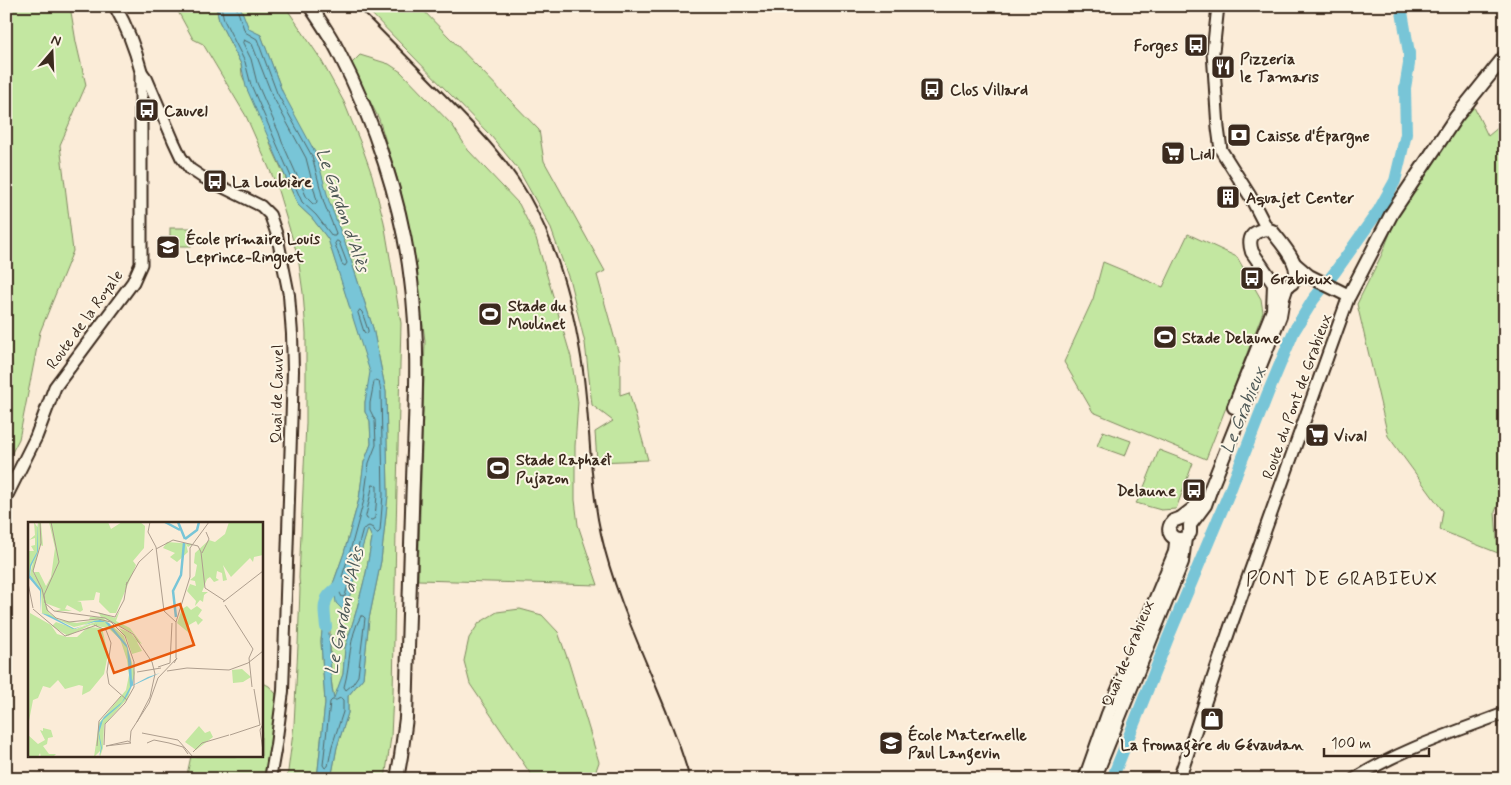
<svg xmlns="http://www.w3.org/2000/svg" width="1511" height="785" viewBox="0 0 1511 785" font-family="Mynerve,sans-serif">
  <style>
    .green { fill: #c3e7a1; stroke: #7f8860 }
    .water { fill: #78c5d7; stroke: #60878d }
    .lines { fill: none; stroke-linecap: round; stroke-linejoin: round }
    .shore { stroke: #536868; stroke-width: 1 }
    .river { stroke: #78c5d7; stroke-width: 12 }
    .tertiary-casing { stroke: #3b2a1e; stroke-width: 14 }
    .secondary-casing { stroke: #3b2a1e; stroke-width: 15 }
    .primary-casing { stroke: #3b2a1e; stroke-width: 16 }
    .tertiary { stroke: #fcf5e5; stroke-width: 10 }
    .secondary { stroke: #fcf5e5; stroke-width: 11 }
    .primary { stroke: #fcf5e5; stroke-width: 12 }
    .rail { stroke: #3b2a1e; stroke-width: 2 }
    .labels { text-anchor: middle; stroke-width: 4; stroke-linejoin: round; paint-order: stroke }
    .poi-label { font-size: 16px; font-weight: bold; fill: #3b2a1e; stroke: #fcf5e5; text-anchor: start }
    .street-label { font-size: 16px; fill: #3b2a1e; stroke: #fcf5e5 }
    .water-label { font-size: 18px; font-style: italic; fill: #4d5856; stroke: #fcf5e5 }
    .quarter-label { font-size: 19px; letter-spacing: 1px; fill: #3b2a1e; stroke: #fcf5e5 }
    .inset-river { fill: none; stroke: #78c5d7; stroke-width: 2.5 }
    .inset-road { fill: none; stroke: #ae9e8e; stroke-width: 1 }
    .view { fill: #e8590c; fill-opacity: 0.15; stroke: #e8590c; stroke-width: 2.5 }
    .inset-edge { fill: none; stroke: #3b2a1e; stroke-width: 2.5 }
  </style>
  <rect width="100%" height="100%" fill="#fbecd8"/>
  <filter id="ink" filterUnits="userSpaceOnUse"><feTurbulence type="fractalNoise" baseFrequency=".02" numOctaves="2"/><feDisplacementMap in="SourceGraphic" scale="10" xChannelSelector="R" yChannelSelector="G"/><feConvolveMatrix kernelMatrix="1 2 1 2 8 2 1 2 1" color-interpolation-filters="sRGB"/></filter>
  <g filter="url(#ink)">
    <g class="green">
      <polygon points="6,6 70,6 76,42 86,85 60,145 73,251 40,332 19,439 6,464"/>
      <polygon points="175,6 216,6 219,21 241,64 242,75 269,137 271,146 298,205 312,218 328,239 371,372 365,402 365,412 370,420 371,444 364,462 359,499 344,553 329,595 360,554 368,528 372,538 366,573 356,612 345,648 343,674 334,700 331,679 330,629 324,613 321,641 325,703 317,779 287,779 294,725 298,645 300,589 299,578 306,423 306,333 303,293 298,257 276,184 246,116 203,44 193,39"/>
      <polygon points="240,6 285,6 320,58 344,102 361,144 372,175 384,222 401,323 396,531 393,693 391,737 385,779 331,779 337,747 348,713 348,696 363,678 369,619 381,561 388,495 386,392 373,328 348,251 282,91 261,35 249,30"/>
      <polygon points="364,6 419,6 539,130 544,161 605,271 597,275 620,358 620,395 629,392 648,460 597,462 595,432 613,421 592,405 585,343 570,282 550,226 518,169 491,136"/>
      <polygon points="360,55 389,64 401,72 453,126 468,150 519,204 536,238 571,357 578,402 575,446 575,500 578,525 598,585 418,580 425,341 418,287 401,191 379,119 351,64"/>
      <polygon points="1473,105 1488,136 1505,122 1505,487 1495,512 1498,553 1440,530 1443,511 1388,436 1357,304 1382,254 1394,223 1419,180"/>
      <rect x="170" y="228" width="21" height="18"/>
      <polygon points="1188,234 1237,257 1261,299 1263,312 1206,459 1093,412 1064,362 1093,299 1103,262 1163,287"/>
      <polygon points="1103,431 1131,441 1125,456 1097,446"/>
      <polygon points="1159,450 1193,463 1176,509 1161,510 1136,503 1140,497"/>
      <polygon points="520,609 542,615 558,632 569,663 599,762 593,779 534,779 470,684 464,661 469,638 479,623 497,612"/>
      <path d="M 261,682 L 269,686 L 276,694 C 274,723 273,751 265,779 L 186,779 L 191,756 L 261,756 Z"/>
    </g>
    <path class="water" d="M 216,6 L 240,6 L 249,29 L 261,35 L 282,91 L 316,154 L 329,201 L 348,251 L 373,328 L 386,392 L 388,495 L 381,561 L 369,619 L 363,678 L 348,696 L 348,713 L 337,747 L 331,779 L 317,779 L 325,703 L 321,641 L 324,611 C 334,640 327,670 334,698 L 343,674 L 345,648 L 356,612 L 366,573 L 372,538 L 368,529 L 360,555 L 347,607 L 343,610 L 336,603 L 335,594 L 329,595 L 344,553 L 359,499 L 364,462 L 371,444 L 370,421 L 365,412 L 365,402 L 370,372 L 328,239 L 312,218 L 298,205 L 246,87 L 241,64 L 219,21 Z"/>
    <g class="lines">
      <g class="shore">
        <polyline points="221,6 224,20 245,62 251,85 302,202 316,215 332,236 335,236 336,233 324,203 312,156 277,93 257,39 245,32 236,6"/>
        <polygon points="244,40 252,44 272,95 306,158 317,201 316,204 313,204 307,198 282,142 279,133 257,83 251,59 243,43"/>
        <polygon points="337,241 339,242 347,263 345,266 342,264 335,244"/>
        <polygon points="360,310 362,312 368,330 368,332 367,334 364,332 358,313"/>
        <polygon points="376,380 379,381 381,392 383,495 380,531 378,533 376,533 373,528 369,526 363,529 345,596 342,597 338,589 349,555 364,500 369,463 376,445 375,420 370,410 370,403 374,382"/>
        <polygon points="373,485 377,486 377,495 375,518 372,520 367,519 366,517"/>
        <path d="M 361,616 L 363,616 L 365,618 L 358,676 L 352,685 L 346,690 L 344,687 C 351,663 348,638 361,616 Z"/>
        <polygon points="341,698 343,700 343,712 332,746 328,766 325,768 323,765 330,702 332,700 336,700"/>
      </g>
      <g class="river">
        <path d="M 326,627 C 325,616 322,604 329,595 C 333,591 338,587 341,583"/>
        <polyline points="1112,779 1168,638 1229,493 1268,393 1294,331 1313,300 1335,272 1379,210 1395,181 1406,134 1405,88 1409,64 1409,53 1401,6"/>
      </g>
      <g class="tertiary-casing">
        <g id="tertiary">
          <polyline points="141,71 147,79 174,142 181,157 190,169 202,177 261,206 270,215 277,235 289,295 292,334 293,371 283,691 276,745 270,779"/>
          <path d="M 1354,779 C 1401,749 1453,733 1505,713"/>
        </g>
      </g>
      <g class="secondary-casing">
        <g id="secondary">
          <polyline points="1218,6 1213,52 1218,128 1221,150 1250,196 1267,229"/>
          <path d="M 6,497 L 36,437 L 55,387 L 133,282 L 141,264 L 141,71 C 135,48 127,27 115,6"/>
          <polyline points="1179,779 1230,628 1349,296"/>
        </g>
      </g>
      <g class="primary-casing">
        <g id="primary">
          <path d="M 310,6 C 320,21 330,35 338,51 C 374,120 402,203 411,280 C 420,346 415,414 413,480 C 410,559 409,638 406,718 L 401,756 L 397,779"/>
          <path d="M 1267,229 L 1272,231 C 1281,243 1306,269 1292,283 C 1286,288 1280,287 1274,284 L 1252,252 C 1247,237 1253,231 1267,229 Z"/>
          <polyline points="1295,264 1309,276 1349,296 1392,213 1456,117 1505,56"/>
          <polyline points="1234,407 1273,310 1274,284"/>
          <path d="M 1185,538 C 1172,542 1164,531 1173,521 L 1181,518 L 1194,508 L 1198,502"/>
          <polyline points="1085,779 1108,714 1175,552 1176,542"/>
          <polyline points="1094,779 1182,562 1185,538 1190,533 1190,525 1205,505 1211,488 1280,316 1283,298 1287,286"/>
        </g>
      </g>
      <use href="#tertiary" class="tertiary"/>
      <use href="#secondary" class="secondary"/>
      <use href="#primary" class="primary"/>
      <path class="rail" d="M 357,6 C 387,36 416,66 446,96 C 476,127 507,158 529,196 C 557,245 572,301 581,357 C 591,415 588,476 601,534 C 620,619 666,695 690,779"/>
    </g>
  </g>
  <defs>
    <g id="bus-square" transform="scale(1.25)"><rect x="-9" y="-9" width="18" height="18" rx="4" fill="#3b2a1e" stroke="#fcf5e5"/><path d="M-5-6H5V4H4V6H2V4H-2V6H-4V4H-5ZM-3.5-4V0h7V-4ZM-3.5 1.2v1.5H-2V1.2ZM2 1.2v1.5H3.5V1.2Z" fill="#fff"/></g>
    <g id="restaurant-square" transform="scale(1.25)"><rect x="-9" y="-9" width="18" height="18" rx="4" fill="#3b2a1e" stroke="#fcf5e5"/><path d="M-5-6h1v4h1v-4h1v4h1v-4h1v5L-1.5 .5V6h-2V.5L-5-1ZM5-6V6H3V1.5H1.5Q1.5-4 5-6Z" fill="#fff"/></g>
    <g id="bank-square" transform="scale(1.25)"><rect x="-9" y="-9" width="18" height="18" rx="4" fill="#3b2a1e" stroke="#fcf5e5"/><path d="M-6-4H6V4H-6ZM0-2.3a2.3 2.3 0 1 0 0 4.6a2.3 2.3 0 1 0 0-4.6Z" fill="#fff"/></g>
    <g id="supermarket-square" transform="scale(1.25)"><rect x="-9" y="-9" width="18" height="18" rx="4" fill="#3b2a1e" stroke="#fcf5e5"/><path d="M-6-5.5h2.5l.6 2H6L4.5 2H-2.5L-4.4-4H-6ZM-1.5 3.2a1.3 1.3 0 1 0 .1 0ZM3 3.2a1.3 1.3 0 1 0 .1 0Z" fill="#fff"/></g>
    <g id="building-square" transform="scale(1.25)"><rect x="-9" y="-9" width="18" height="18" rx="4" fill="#3b2a1e" stroke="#fcf5e5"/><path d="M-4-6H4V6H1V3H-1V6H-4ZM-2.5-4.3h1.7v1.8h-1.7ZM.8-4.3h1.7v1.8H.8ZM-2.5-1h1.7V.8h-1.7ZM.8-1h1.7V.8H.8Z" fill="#fff"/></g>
    <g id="school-square" transform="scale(1.25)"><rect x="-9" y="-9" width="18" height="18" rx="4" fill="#3b2a1e" stroke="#fcf5e5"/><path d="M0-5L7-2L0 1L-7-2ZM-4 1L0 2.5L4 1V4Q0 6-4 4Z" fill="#fff"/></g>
    <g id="stadium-square" transform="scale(1.25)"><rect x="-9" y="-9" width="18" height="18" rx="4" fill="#3b2a1e" stroke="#fcf5e5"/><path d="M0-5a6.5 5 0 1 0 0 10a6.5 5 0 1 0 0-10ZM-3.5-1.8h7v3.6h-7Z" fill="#fff"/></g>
    <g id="shop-square" transform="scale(1.25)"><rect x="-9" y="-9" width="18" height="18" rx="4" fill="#3b2a1e" stroke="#fcf5e5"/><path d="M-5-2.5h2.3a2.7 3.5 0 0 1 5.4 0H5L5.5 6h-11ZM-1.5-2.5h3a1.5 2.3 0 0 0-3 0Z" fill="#fff"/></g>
  </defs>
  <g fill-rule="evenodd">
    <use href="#bus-square" x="1196" y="45"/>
    <use href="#restaurant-square" x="1223" y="67"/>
    <use href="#bus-square" x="932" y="89"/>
    <use href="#bus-square" x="147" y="110"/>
    <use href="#bank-square" x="1239" y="135"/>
    <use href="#supermarket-square" x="1173" y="153"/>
    <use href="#bus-square" x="215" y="181"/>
    <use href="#building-square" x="1228" y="197"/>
    <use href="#school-square" x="168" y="247"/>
    <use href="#bus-square" x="1252" y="278"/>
    <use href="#stadium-square" x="490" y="314"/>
    <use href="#stadium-square" x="1165" y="337"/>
    <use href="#supermarket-square" x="1317" y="435"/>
    <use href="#stadium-square" x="498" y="468"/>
    <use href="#bus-square" x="1194" y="490"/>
    <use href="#shop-square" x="1212" y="719"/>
    <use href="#school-square" x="891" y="743"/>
  </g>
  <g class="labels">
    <g class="poi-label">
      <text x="1178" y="51" text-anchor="end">Forges</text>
      <text x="1240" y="64">Pizzeria<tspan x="1240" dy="18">le Tamaris</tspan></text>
      <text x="950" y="95">Clos Villard</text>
      <text x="164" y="116">Cauvel</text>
      <text x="1256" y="141">Caisse d'Épargne</text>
      <text x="1190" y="159">Lidl</text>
      <text x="232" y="187">La Loubière</text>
      <text x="1246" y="203">Aquajet Center</text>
      <text x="186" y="244">École primaire Louis<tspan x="186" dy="18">Leprince-Ringuet</tspan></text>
      <text x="1270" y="284">Grabieux</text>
      <text x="508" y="311">Stade du<tspan x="508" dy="18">Moulinet</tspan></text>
      <text x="1182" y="343">Stade Delaune</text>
      <text x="1334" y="441">Vival</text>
      <text x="516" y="465">Stade Raphaël<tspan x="516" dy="18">Pujazon</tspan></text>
      <text x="1176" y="496" text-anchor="end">Delaune</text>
      <text x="908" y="740">École Maternelle<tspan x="908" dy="18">Paul Langevin</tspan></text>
      <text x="1212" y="750" text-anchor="middle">La fromagère du Gévaudan</text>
    </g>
    <g class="street-label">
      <text transform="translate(84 319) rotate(-54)" y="6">Route de la Royale</text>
      <text transform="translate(276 394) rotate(-89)" y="6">Quai de Cauvel</text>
      <text transform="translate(1296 396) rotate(-70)" y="6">Route du Pont de Grabieux</text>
      <text transform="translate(1127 653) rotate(-68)" y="6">Quai de Grabieux</text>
    </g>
    <g class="water-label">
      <text transform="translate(343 210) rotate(71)" y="6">Le Gardon d'Alès</text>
      <text transform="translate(1243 410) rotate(-68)" y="6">Le Grabieux</text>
      <text transform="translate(344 611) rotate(-78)" y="6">Le Gardon d'Alès</text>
    </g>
    <g class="quarter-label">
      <text x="1342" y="585">PONT DE GRABIEUX</text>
    </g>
  </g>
  <g transform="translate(28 522)">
    <rect width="235" height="235" fill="#fbecd8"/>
    <path d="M 6,0 L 10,6 L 7,35 L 10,0 L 13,0 L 15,24 L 12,23 L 5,50 L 13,66 L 21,91 L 31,98 L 49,101 L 73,97 L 61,98 L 62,95 L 57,95 L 73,95 L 70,90 L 87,96 L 92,88 L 88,99 L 102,106 L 114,122 L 109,120 L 114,129 L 104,132 L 99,117 L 91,106 L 103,111 L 110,120 L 105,111 L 75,96 L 96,114 L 107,151 L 100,176 L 76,203 L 75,226 L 72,235 L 72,229 L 66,235 L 71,201 L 98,168 L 101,153 L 99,138 L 92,117 L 80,106 L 63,103 L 40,114 L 24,104 L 28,100 L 48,107 L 70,99 L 46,105 L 14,91 L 13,67 L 2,53 L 6,36 L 0,56 L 0,29 L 6,29 L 3,24 L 7,23 L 7,16 L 1,18 L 1,24 L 0,19 L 7,13 ZM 21,0 L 80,0 L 83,7 L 94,0 L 112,0 L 117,4 L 116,26 L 105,39 L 108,43 L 88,91 L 82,91 L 71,80 L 72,71 L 68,70 L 66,78 L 49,79 L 53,80 L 55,88 L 52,90 L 39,83 L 37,87 L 44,89 L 27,89 L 33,87 L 17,81 L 6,50 L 11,50 L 18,64 L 23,55 L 27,26 ZM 201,0 L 235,0 L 235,33 L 226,35 L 225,40 L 222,36 L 203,55 L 195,43 L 199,58 L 195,59 L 194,51 L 189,49 L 188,56 L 191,58 L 186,60 L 182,55 L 179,57 L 174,70 L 180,70 L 176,73 L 175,80 L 172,78 L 167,84 L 168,79 L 159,69 L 162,62 L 168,64 L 167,59 L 162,58 L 167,54 L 169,43 L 166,41 L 167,31 L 181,18 L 187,20 L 197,12 ZM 139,20 L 165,22 L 160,25 L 158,22 L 160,30 L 149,40 L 142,35 L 147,31 L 135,26 ZM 159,84 L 163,88 L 169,84 L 174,88 L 170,94 L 175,98 L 170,103 L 168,99 L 161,103 L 161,111 L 149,101 L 154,87 ZM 2,91 L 23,103 L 29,112 L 39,115 L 49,115 L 60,105 L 74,106 L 80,132 L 76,152 L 62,169 L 54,173 L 55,164 L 51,163 L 37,167 L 30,158 L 22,166 L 15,164 L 10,176 L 5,178 L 1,199 ZM 214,147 L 223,155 L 215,160 L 205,161 L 204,148 ZM 171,204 L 177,211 L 182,209 L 185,215 L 168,228 L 157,220 ZM 15,206 L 23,208 L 25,215 L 20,216 L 19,222 L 15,224 L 21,232 L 28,232 L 25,235 L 13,235 L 12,231 L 10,235 L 0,235 L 0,213 L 10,222 L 17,218 L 12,208 L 15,209 Z" fill="#c3e7a1"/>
    <path d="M 10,0 L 10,29 L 9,32 L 3,44 L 2,53 L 13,67 L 13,91 L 21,93 L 47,107 L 66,99 L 72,98 L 81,101 L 99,123 L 103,139 L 104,160 L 106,153 L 105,163 L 120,155 L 132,151 L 104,164 L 99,174 L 92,183 L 75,198 L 71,211 L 74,226 L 71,235 L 73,226 L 70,209 L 72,201 L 76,195 L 94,180 L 102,165 L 99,126 L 77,100 L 66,100 L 45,107 L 13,91 L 12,69 L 1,56 L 2,43 L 9,30 Z" fill="#78c5d7"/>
    <path class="inset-river" d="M 137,0 L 152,8M 150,0 L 157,17M 157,17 L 169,8 L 171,0M 148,95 L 145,69 L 153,53 L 156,21"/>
    <path class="inset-road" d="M 12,0 L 13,21 L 5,49 L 14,67 L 19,88 L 28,96 L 41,100 L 70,97 L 83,100 L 97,114 L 106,140 L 106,165 L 97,181 L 77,202 L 76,223M 23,0 L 31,40 L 16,73 L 17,81 L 26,89 L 77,96 L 105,112 L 124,140 L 127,152 L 122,175 L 109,200M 122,0 L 120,10 L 128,25 L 136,89 L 148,100M 128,27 L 145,18 L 170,24 L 173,30 L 177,66 L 197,79M 174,31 L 181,17 L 178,10M 0,61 L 5,86M 98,63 L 111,40 L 125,27M 195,80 L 235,49M 197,83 L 225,127 L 221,136 L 224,165M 5,87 L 37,114 L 69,103M 62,89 L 87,95 L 96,78 L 99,60M 66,103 L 78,108 L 83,121 L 79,150 L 81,162 L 99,178M 148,136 L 148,100 L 162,55 L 162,26 L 181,0M 130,145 L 142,141 L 144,101M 139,149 L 159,146 L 201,148 L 220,141 L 235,129M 109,150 L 133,146M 226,167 L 232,203M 235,202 L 232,208 L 235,229M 114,211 L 150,218 L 165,235M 202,213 L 232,203M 102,220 L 103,209 L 121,181 L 130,156 L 149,136 L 146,141M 119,221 L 126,218 L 141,221 L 155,225 L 160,232M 69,224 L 71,199 L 93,174M 78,224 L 100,219 L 103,221 L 78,224M 165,230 L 174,221 L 201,213"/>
    <path class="view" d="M 152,82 L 166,123 L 86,151 L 71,109 Z"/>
    <rect width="235" height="235" class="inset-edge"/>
  </g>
  <rect width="1511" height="785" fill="none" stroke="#fcf5e5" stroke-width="25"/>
  <rect x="12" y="12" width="1486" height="760" fill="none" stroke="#3b2a1e" stroke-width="2" filter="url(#ink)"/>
  <g transform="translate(52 52) rotate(19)" stroke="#fcf5e5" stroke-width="4" paint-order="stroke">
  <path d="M0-4L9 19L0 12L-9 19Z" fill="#3b2a1e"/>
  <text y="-8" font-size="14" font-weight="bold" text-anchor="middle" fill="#3b2a1e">N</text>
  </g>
  <path d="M1324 748v8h105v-8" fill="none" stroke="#3b2a1e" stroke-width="2.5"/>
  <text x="1331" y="748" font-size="15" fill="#3b2a1e" stroke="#fcf5e5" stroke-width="4" paint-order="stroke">100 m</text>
</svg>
